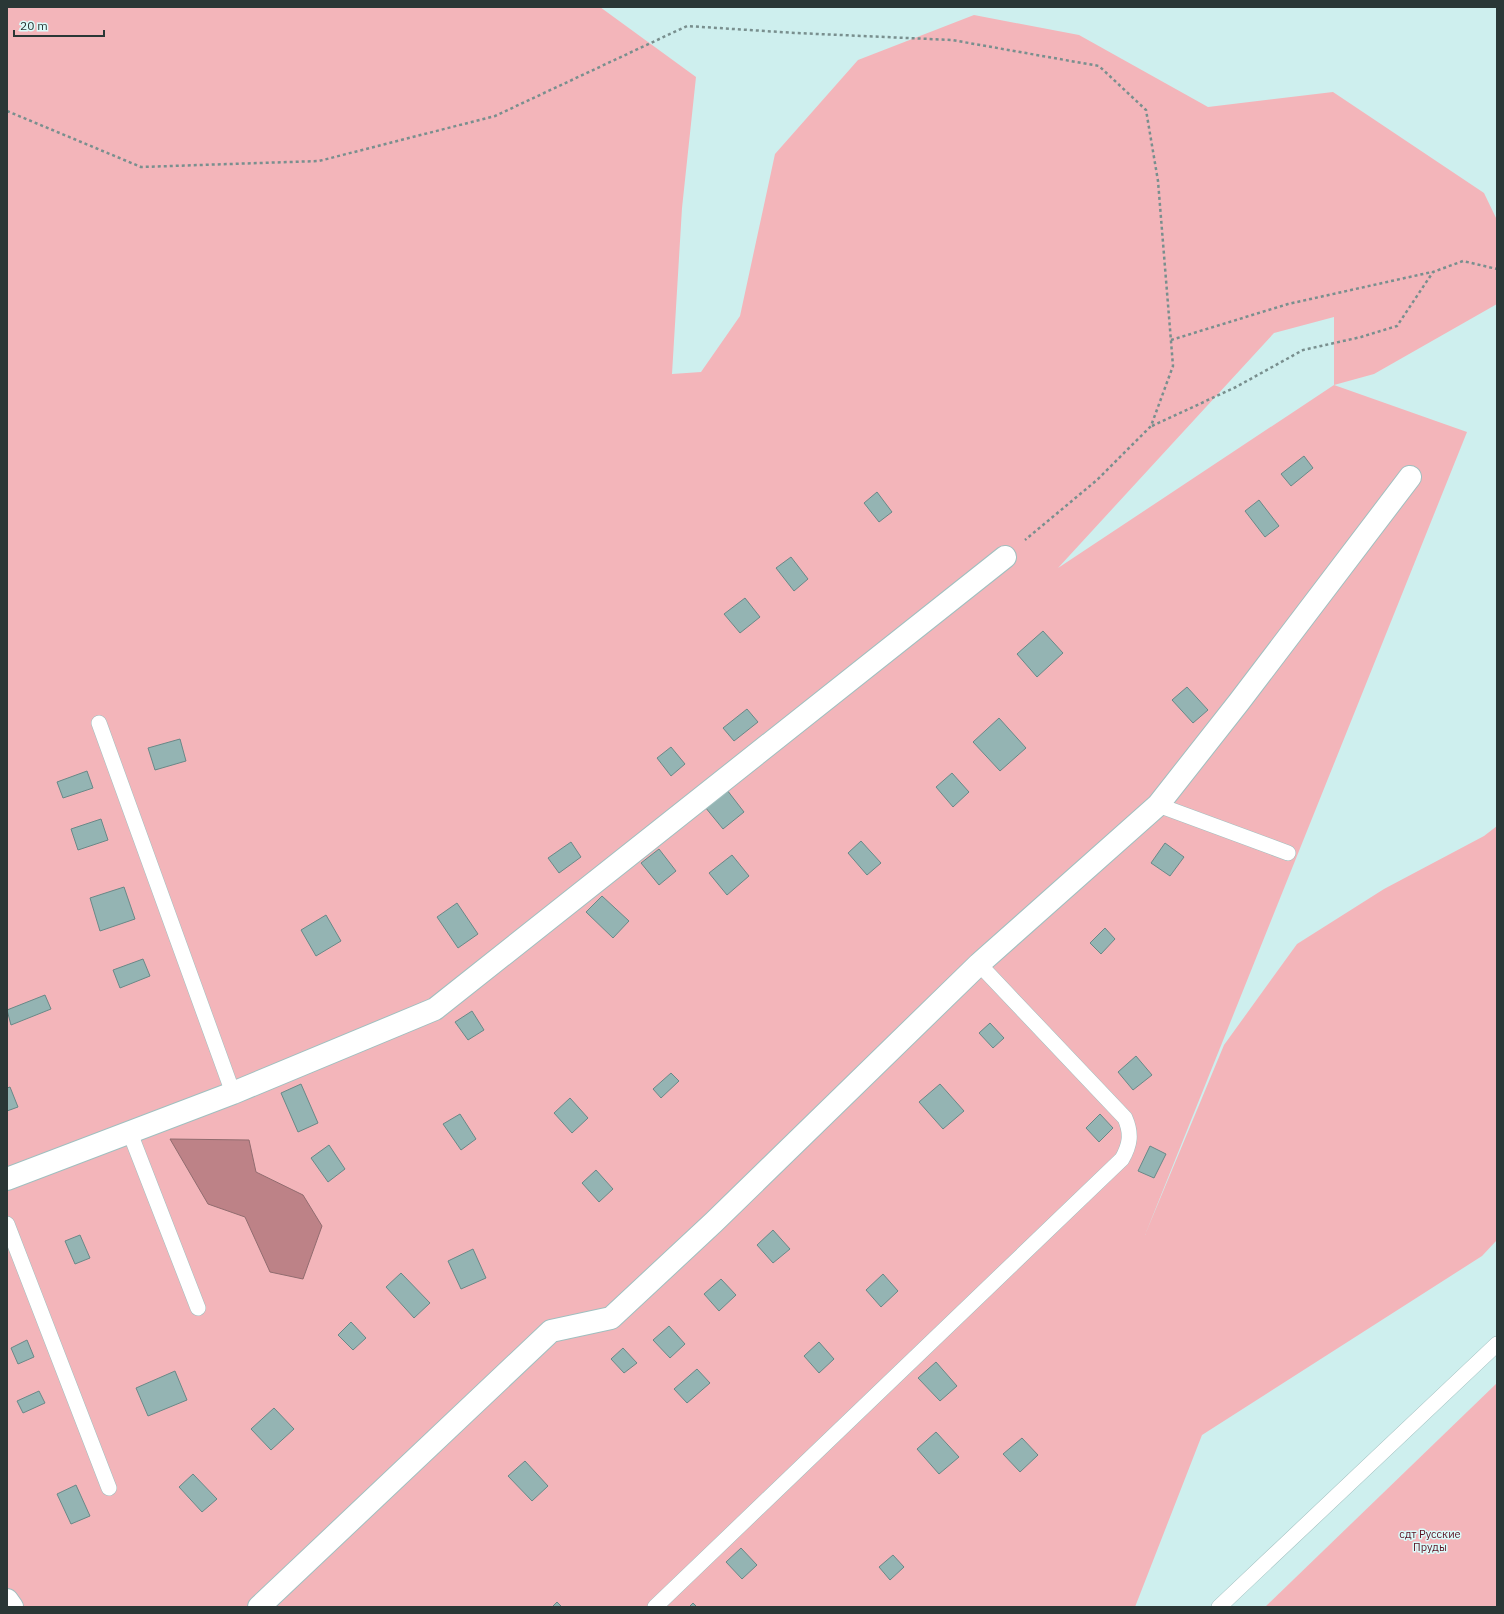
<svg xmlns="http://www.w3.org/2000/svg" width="1504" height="1614" viewBox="0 0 1504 1614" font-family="'IBM Plex Sans',sans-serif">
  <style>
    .green { fill: #f3b5ba; fill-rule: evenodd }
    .water { fill: #bd8287; stroke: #916c6f }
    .building { fill: #94b4b3; stroke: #698887 }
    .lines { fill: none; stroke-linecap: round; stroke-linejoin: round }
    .lane-casing { stroke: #a0bfbf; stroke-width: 16 }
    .street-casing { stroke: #a0bfbf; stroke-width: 24 }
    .path { stroke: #798f8e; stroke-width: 2.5; stroke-dasharray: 3 3; stroke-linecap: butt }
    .lane { stroke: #fff; stroke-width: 15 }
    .street { stroke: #fff; stroke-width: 22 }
    .labels { text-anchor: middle; stroke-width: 3; stroke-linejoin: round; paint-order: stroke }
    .park-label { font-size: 11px; fill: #591020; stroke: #dbfcfb }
  </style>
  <rect width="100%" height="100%" fill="#ceefee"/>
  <g class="green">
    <path d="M 7,7 L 600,7 L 696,77 L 682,208 L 672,374 L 701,372 L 740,316 L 775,154 L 858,60 L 974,15 L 1079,35 L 1208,107 L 1333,92 L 1484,193 L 1497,220 L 1497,304 L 1374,374 L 1334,385 L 1467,432 L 1145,1235 L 1224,1045 L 1297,944 L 1384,889 L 1484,836 L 1497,826 L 1497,1240 L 1482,1256 L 1202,1435 L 1135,1607 L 7,1607 ZM 1334,317 L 1334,385 L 1058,568 L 1274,333 Z"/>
    <polygon points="1497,1383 1497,1607 1265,1607"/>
  </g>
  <polygon class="water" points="170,1139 249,1140 256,1172 303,1195 322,1226 303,1279 270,1272 245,1217 208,1204"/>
  <g class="building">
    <polygon points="1304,456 1313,468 1291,486 1281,474"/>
    <polygon points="877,492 892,512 879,522 864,503"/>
    <polygon points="1259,500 1279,526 1265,537 1245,511"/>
    <polygon points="791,557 808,579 794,591 776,568"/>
    <polygon points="745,598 760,617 740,633 724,614"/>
    <polygon points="1043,631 1063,653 1037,677 1017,654"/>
    <polygon points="1187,687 1208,710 1193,723 1172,700"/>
    <polygon points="747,709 758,722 734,741 723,728"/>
    <polygon points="999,718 1026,748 1000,771 973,742"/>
    <polygon points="180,739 186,761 155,770 148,748"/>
    <polygon points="671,747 685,764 671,776 657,758"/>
    <polygon points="87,771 93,788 63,798 57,782"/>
    <polygon points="952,773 969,792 953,807 936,787"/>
    <polygon points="727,790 744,812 723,829 705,807"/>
    <polygon points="101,819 108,840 78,850 71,829"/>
    <polygon points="861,841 881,863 867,875 848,853"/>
    <polygon points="571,842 581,857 559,873 548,858"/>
    <polygon points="1165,843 1184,857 1170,876 1151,863"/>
    <polygon points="659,849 676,871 659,885 641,863"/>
    <polygon points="732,855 749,876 727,895 709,873"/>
    <polygon points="124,887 135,919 100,931 90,898"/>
    <polygon points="602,896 629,921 613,938 586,912"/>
    <polygon points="457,903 478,934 458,948 437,917"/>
    <polygon points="326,915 341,941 316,956 301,930"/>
    <polygon points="1105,928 1115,939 1101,954 1090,943"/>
    <polygon points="143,959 150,976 120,988 113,970"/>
    <polygon points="45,995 51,1009 11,1025 7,1010"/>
    <polygon points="472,1011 484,1030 468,1040 455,1022"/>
    <polygon points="990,1023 1004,1038 993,1048 979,1033"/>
    <polygon points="1136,1056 1152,1075 1133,1090 1118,1072"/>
    <polygon points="671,1073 679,1081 661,1098 653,1089"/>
    <polygon points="301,1084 318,1123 298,1132 281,1093"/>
    <polygon points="940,1084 964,1111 943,1129 919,1102"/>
    <polygon points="10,1087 18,1107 7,1111 7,1088"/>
    <polygon points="570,1098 588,1118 572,1133 554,1113"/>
    <polygon points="460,1114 476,1139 461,1150 443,1124"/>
    <polygon points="1100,1114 1113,1128 1099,1142 1086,1128"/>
    <polygon points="329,1145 345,1169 328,1182 311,1158"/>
    <polygon points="1150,1146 1166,1154 1154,1178 1138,1171"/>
    <polygon points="596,1170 613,1189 599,1202 582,1183"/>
    <polygon points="773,1230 790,1249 773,1263 757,1245"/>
    <polygon points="80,1235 90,1258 75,1264 65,1241"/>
    <polygon points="473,1249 486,1278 461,1289 448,1261"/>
    <polygon points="401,1273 430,1303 414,1318 386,1287"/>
    <polygon points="883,1274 898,1291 881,1307 866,1290"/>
    <polygon points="721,1279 736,1295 719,1311 704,1294"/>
    <polygon points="351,1322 366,1338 353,1350 338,1335"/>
    <polygon points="669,1326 685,1344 670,1358 653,1340"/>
    <polygon points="27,1340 34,1357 18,1364 11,1348"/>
    <polygon points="819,1342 834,1359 819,1373 804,1356"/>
    <polygon points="623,1348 637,1363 624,1373 611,1359"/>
    <polygon points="936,1362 957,1386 940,1401 918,1378"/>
    <polygon points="697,1369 710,1383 687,1403 674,1389"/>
    <polygon points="175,1371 187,1400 148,1416 136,1388"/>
    <polygon points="39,1391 45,1403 23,1413 17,1401"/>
    <polygon points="274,1408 294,1429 271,1450 251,1429"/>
    <polygon points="936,1432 959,1457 939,1474 917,1449"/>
    <polygon points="1022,1438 1038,1455 1020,1472 1003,1454"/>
    <polygon points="525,1461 548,1486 532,1501 508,1476"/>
    <polygon points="193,1474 217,1499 202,1512 179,1487"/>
    <polygon points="76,1485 90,1516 71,1524 57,1494"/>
    <polygon points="741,1548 757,1565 742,1579 726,1562"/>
    <polygon points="893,1555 904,1567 890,1580 879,1567"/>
    <polygon points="557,1602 562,1607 552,1607"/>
    <polygon points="693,1603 697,1607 689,1607"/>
  </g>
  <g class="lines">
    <g class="lane-casing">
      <g id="lane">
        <polyline points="99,723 233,1093"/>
        <polyline points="1158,805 1288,853"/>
        <polyline points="130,1133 198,1308"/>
        <polyline points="7,1224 109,1488"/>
        <path d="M 655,1607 L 1122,1159 C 1130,1145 1132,1134 1125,1118 L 979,964"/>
        <polyline points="1219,1607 1497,1344"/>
      </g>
    </g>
    <g class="street-casing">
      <g id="street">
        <polyline points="7,1179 233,1093 435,1009 1005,557"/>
        <polyline points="7,1600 12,1607"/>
        <polyline points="259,1607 551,1331 611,1318 714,1222 979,964 1158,805 1239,702 1410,477"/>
      </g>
    </g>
    <g class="path">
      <polyline points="7,111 141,167 319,161 495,116 687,26 796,33 952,40 1099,66 1146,110 1158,181 1173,366 1151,426 1097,480 1025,540"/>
      <polyline points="1171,340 1288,304 1432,272"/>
      <polyline points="1152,426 1236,387 1303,350 1361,337 1397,326 1433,272 1463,261 1497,269"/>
    </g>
    <use href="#lane" class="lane"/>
    <use href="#street" class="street"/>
  </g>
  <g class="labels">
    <g class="park-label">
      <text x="1430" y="1538">сдт Русские<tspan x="1430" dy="13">Пруды</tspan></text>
    </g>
  </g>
  <rect width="1504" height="1614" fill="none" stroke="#2a3736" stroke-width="16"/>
  <path d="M14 30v6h90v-6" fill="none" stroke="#2a3736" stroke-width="2"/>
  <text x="20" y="30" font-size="12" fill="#2a3736" stroke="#dbfcfb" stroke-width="3" paint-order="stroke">20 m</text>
</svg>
